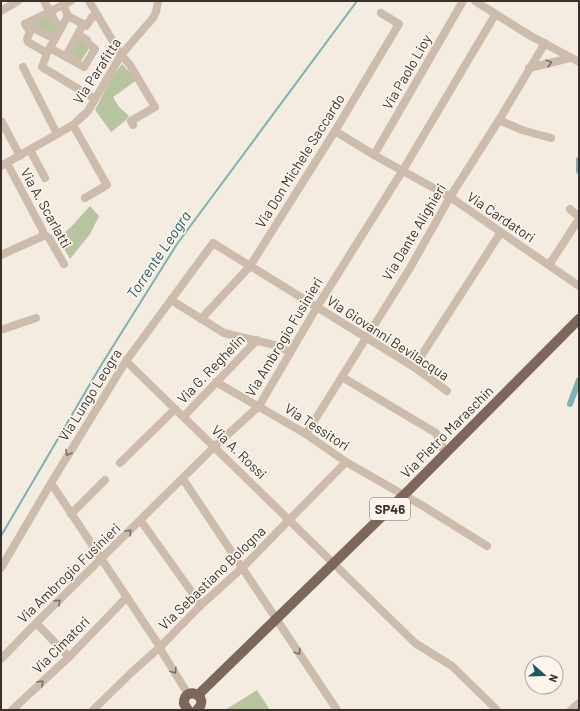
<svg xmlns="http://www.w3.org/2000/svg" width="580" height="711" viewBox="0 0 580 711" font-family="Barlow,sans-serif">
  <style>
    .green { fill: #b8c4a0 }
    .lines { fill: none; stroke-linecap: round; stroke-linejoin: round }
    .stream { stroke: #7fb0b2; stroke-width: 2 }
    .canal { stroke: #7fb0b2; stroke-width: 6 }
    .minor { stroke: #cdbbac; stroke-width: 8 }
    .major { stroke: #7d675c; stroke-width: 10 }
    .oneway { stroke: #7d6f65 }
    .labels { text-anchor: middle; stroke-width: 3.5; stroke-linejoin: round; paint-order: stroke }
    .shield { fill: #fbf5ee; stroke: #756b66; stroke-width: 1 }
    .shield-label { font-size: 13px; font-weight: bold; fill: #3b302b }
    .street-label { font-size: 14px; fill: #3b302b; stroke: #fbf5ee }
    .water-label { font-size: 15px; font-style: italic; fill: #1f5a5e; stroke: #fbf5ee }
  </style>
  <rect width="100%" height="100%" fill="#f4ebe1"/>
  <g class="green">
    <polygon points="48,14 57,29 53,36 30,24"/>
    <polygon points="79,39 90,47 81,61 71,55"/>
    <polygon points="122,64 137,80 113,97 119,107 129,116 126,120 111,132 95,110 112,77"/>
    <polygon points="90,206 99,216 90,234 70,259 58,238 71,227"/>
    <polygon points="257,690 270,710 225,710"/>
  </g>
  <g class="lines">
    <polyline class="stream" points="1,536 100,367 177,244 357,1"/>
    <g class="canal">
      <polyline points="579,160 579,171"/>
      <polyline points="570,404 579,380"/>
    </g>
    <g class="minor">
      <polyline points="44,1 55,21 61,28 47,53 42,67 95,99"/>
      <polyline points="89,1 121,55 130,65 155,107 131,121 133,125"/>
      <polyline points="475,1 529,35 579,62"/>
      <polyline points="1,11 18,1"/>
      <polyline points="68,16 83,24"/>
      <polyline points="25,24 55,39"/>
      <polyline points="61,28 68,16 63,4"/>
      <polyline points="50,48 84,67 95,49 87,42 87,40 78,34 83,24 86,26 92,17 98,16"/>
      <polyline points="47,53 28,42 27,39 30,32 25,24 71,1"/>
      <polyline points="66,56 78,34"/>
      <polyline points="23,67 57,134"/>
      <polyline points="529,68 570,58"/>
      <polyline points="499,120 522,130 551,138"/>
      <polyline points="2,122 20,156"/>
      <polyline points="73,125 107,185 85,198"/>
      <polyline points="335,131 374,155 450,197 579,286"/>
      <polyline points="30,150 45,178"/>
      <polyline points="374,155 463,1"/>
      <polyline points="7,163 43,231 43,234 49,238 64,264"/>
      <polyline points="1,166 73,125 88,111 121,55 153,18 156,12 158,1"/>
      <polyline points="570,209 579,217"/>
      <polyline points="1,255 41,237 43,234"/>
      <polyline points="549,265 579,219"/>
      <polyline points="171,300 224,333 279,346 290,353"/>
      <polyline points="201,319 250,266 335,131 399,24 381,13"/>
      <polyline points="1,330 36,318"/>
      <polyline points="126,361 415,643 452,666 497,710"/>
      <polyline points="414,367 501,232"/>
      <polyline points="342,377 436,433 445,453"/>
      <polyline points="216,382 306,434 346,462 423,506 487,546"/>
      <polyline points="184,416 257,340"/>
      <polyline points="306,434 410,268 450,197 499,120 545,43"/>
      <polyline points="120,463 175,409"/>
      <polyline points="183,479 337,710"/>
      <polyline points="51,483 160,647 162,652 188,694"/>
      <polyline points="71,514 105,480"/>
      <polyline points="141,521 201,605"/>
      <polyline points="1,568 51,483 126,361 213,243 414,367 447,391"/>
      <polyline points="36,623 69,657"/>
      <polyline points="1,659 36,623 214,447 259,406 317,307 403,170 495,15"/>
      <polyline points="12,710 69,657 127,597"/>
      <polyline points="93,710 132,672 160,647 201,605 242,568 346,462"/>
      <polyline points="571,710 579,703"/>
    </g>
    <g class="major">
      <polyline points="198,695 409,490 579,319"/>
      <path d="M 188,710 L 184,704 C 183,684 212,696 197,710"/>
    </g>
  </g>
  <defs><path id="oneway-chevron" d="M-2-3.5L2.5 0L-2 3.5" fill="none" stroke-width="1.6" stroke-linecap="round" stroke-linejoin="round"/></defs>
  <g class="oneway">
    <use href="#oneway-chevron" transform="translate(549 63) rotate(-15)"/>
    <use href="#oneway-chevron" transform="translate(68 453) rotate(121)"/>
    <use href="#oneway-chevron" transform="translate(129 532) rotate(-45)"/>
    <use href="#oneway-chevron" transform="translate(58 602) rotate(-44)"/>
    <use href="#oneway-chevron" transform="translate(298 652) rotate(56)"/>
    <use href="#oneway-chevron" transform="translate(174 671) rotate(57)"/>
    <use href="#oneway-chevron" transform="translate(41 683) rotate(-43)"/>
  </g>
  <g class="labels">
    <rect class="shield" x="370" y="498" width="40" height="22" rx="3"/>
    <g class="shield-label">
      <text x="390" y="514">SP46</text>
    </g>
    <g class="street-label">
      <text transform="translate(97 71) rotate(-57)" y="5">Via Parafitta</text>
      <text transform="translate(407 72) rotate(-60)" y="5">Via Paolo Lioy</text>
      <text transform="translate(300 161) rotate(-58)" y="5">Via Don Michele Saccardo</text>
      <text transform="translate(46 208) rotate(61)" y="5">Via A. Scarlatti</text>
      <text transform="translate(501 217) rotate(34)" y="5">Via Cardatori</text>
      <text transform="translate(414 232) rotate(-59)" y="5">Via Dante Alighieri</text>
      <text transform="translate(284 337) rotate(-59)" y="5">Via Ambrogio Fusinieri</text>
      <text transform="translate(388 338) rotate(33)" y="5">Via Giovanni Bevilacqua</text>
      <text transform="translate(211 369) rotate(-46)" y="5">Via G. Reghelin</text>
      <text transform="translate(90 395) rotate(-58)" y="5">Via Lungo Leogra</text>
      <text transform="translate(317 427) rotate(33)" y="5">Via Tessitori</text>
      <text transform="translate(447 432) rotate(-45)" y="5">Via Pietro Maraschin</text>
      <text transform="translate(239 452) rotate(44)" y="5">Via A. Rossi</text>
      <text transform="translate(69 573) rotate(-44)" y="5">Via Ambrogio Fusinieri</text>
      <text transform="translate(212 578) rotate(-44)" y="5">Via Sebastiano Bologna</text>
      <text transform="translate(61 645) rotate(-45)" y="5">Via Cimatori</text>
    </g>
    <g class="water-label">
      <text transform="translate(159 255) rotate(-56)" y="5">Torrente Leogra</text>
    </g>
  </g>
  <rect width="580" height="711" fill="none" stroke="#3b302b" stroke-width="4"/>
  <g transform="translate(544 675) rotate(110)"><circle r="19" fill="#fbf5ee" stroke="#aea6a0"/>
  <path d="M0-3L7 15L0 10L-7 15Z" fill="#1f5a5e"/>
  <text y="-6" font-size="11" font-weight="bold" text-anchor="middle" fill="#3b302b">N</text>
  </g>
</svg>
